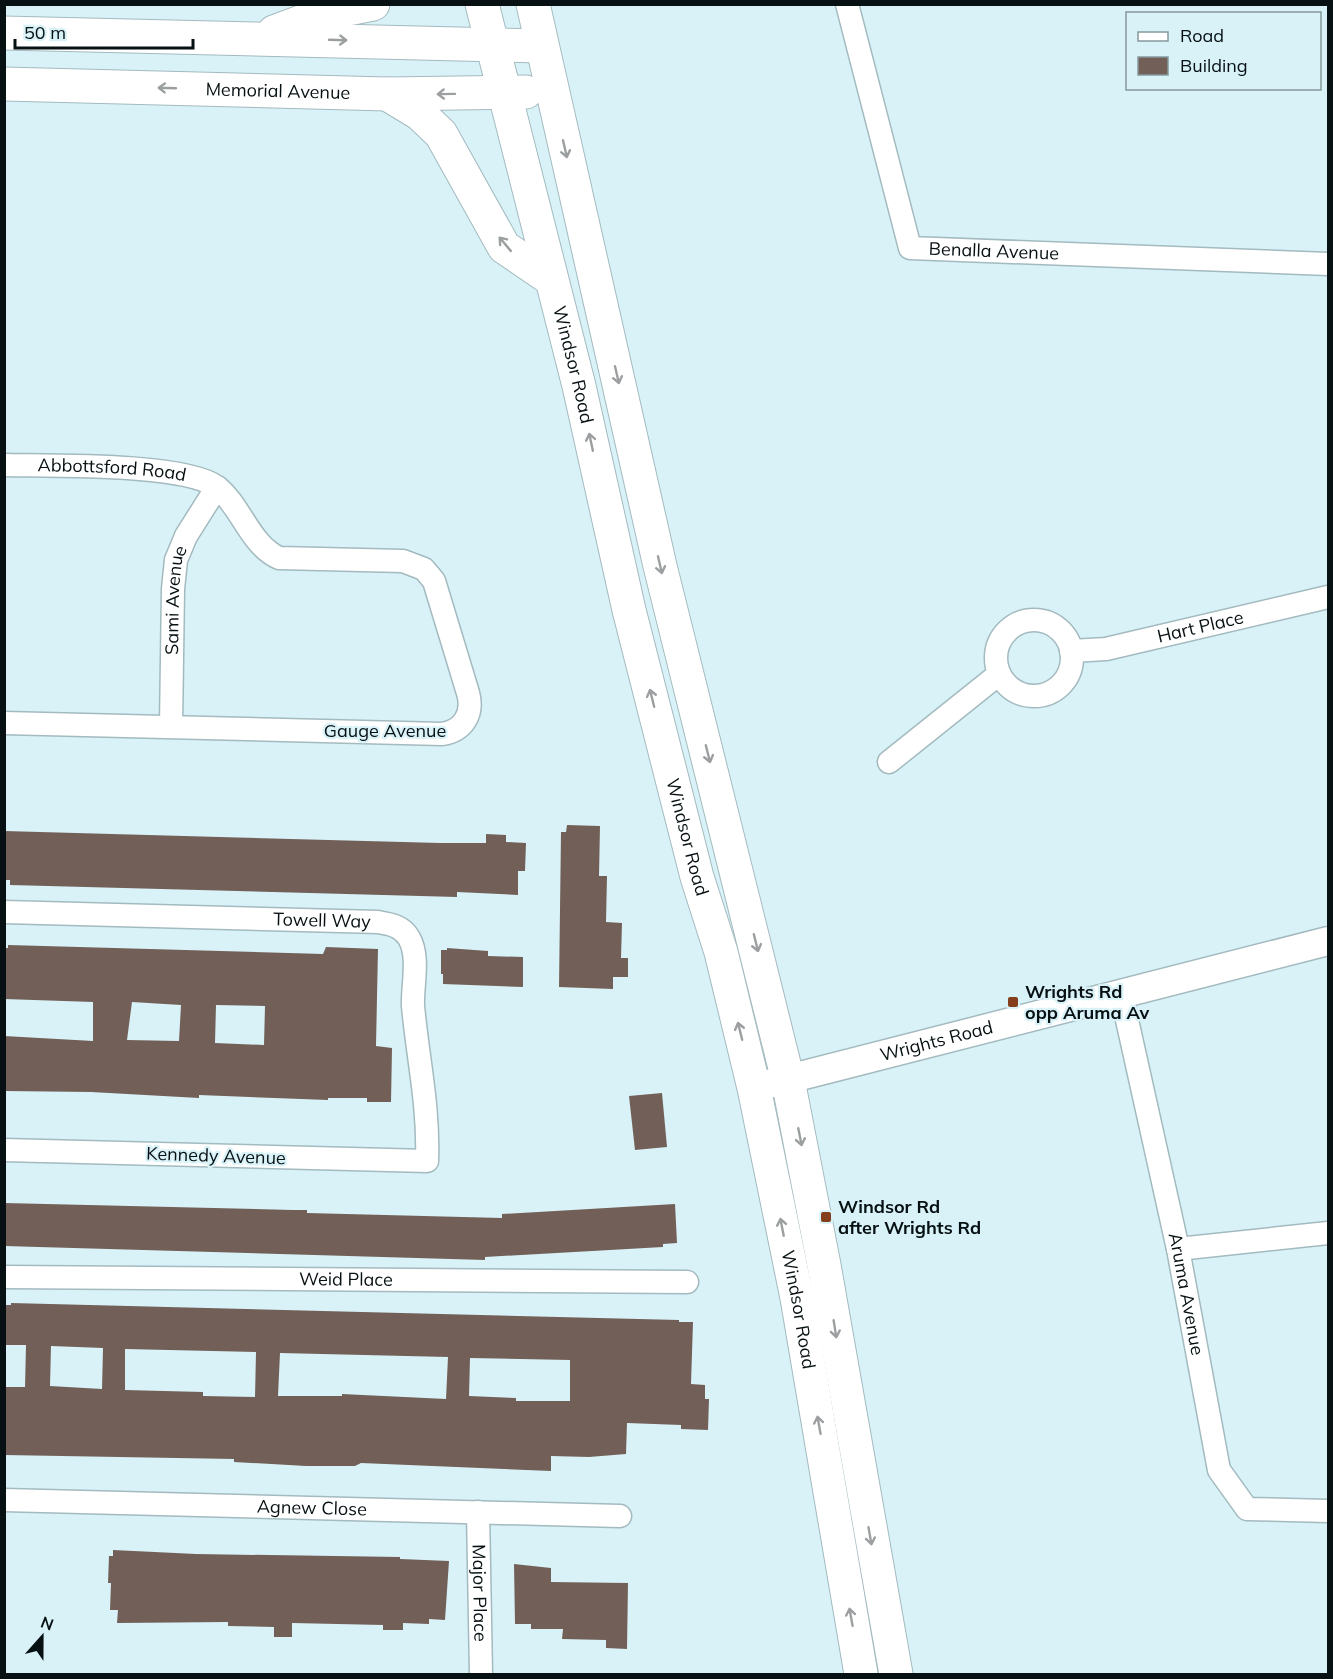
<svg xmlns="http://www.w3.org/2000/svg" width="1333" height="1679" viewBox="0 0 1333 1679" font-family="Mulish,sans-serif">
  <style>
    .building { fill: #726058; fill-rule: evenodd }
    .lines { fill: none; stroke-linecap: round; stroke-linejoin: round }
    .minor-casing { stroke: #a3babf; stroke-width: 25 }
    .tertiary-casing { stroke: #a3babf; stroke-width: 31 }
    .primary-casing { stroke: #a3babf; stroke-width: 35 }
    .minor { stroke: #fff; stroke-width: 22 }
    .tertiary { stroke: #fff; stroke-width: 28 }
    .primary { stroke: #fff; stroke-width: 33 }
    .oneway { stroke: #9c9fa0 }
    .poi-dot { fill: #853e1b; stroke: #d9f2f8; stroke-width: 2 }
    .labels { text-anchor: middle; stroke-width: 4.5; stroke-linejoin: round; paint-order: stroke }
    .street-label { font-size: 18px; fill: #071012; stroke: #d9f2f8 }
    .poi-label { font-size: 18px; font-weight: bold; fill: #071012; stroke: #d9f2f8; text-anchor: start }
  </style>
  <rect width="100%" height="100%" fill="#d9f2f8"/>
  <g class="building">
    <polygon points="567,825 600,826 599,876 607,876 606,922 622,923 621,958 628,958 628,977 613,977 613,989 559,987 561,832 566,832"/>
    <polygon points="4,831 440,843 486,843 486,834 506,835 506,842 526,843 525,871 518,871 518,895 457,892 457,897 10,885 10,880 4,880"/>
    <path d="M 8,945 L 323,954 L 326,947 L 378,949 L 376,1046 L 392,1048 L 391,1102 L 367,1102 L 367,1098 L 328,1098 L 328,1100 L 199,1095 L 199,1098 L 91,1092 L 4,1091 L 4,1036 L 93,1041 L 93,1002 L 4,999 L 4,948 L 8,948 ZM 132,1002 L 181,1005 L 179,1041 L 127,1040 ZM 216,1005 L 265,1006 L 264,1045 L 215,1043 Z"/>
    <polygon points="447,948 488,951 488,956 523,957 523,987 443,984 443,974 441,974 441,950 447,950"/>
    <polygon points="662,1093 667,1147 635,1150 629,1096"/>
    <polygon points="4,1203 293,1210 307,1210 307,1213 502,1218 502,1214 675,1204 677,1243 663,1244 663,1247 485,1257 485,1260 4,1246"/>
    <path d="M 11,1303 L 679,1320 L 679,1322 L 693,1322 L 691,1384 L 705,1385 L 705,1399 L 709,1399 L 708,1430 L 681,1429 L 681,1425 L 627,1423 L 626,1454 L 589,1457 L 551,1456 L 551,1471 L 361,1463 L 355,1466 L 306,1466 L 234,1462 L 234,1459 L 4,1455 L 4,1387 L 25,1387 L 26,1345 L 4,1345 L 4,1305 L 11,1305 ZM 51,1346 L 103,1348 L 102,1389 L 50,1386 ZM 125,1349 L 256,1352 L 255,1397 L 203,1396 L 203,1392 L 125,1390 ZM 280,1353 L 448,1357 L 446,1399 L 342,1394 L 342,1396 L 278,1396 ZM 470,1358 L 570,1360 L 570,1401 L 516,1401 L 516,1398 L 469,1396 Z"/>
    <polygon points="113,1550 196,1554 400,1557 400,1559 449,1561 445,1620 429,1619 429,1624 403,1623 403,1630 383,1630 383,1625 292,1623 292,1637 274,1637 274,1627 228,1626 228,1622 117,1623 118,1610 110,1610 111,1583 108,1583 109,1556 113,1556"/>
    <polygon points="514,1564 551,1568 551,1582 628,1583 627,1649 606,1648 606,1640 562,1639 563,1629 531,1629 531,1624 515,1624"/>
  </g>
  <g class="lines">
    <g class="minor-casing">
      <g id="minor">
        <path id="s1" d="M 847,4 L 910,248 L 1328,264"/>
        <path id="s2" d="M 4,465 C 49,466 185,463 217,487 C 241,506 250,545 279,558 L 403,561 L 424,569 L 434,581 L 468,693 C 474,714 463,731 442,734 L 4,723"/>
        <circle cx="1034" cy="658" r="38"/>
        <path id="s3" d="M 1071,651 L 1106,649 L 1328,597"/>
        <path id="s4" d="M 171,726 L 173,589 L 176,560 L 186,536 L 217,487"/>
        <polyline points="889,762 999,674"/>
        <path id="s5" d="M 4,912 L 378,922 C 390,924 402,926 409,938 C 420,957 412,986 413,1006 C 418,1060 429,1106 427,1161 L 4,1150"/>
        <path id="s6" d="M 1121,993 L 1178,1249 L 1219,1470 L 1247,1509 L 1328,1511"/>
        <polyline points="1178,1249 1328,1233"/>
        <path id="s7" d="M 4,1277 L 687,1282"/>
        <path id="s8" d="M 4,1500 L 620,1516"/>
        <path id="s9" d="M 478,1512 L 481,1674"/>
      </g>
    </g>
    <g class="tertiary-casing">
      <g id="tertiary">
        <path id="s10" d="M 765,1085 L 1328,941"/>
      </g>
    </g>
    <g class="primary-casing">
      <g id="primary">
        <path id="s11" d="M 482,4 L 579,386 L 629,610 L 697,877 L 721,952 L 754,1088 L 797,1298 L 861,1674"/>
        <polyline points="533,4 660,566 788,1080 824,1265 896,1674"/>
        <polyline points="274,32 322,14 373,4"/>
        <polyline points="4,33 542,46"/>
        <path id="s12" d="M 4,84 L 387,94 L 526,92"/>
        <polyline points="387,94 420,114 441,134 504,247 551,279"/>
      </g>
    </g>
    <use href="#minor" class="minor"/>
    <use href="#tertiary" class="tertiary"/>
    <use href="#primary" class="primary"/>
  </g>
  <defs><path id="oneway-shaft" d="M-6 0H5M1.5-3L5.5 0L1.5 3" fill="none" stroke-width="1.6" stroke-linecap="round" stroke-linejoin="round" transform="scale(1.5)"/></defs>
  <g class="oneway">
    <use href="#oneway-shaft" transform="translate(338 40) rotate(2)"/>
    <use href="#oneway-shaft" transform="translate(167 88) rotate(-178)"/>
    <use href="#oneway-shaft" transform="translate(446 94) rotate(179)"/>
    <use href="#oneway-shaft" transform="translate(565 149) rotate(77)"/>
    <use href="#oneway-shaft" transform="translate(505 244) rotate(-130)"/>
    <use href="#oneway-shaft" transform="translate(617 375) rotate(77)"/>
    <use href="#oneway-shaft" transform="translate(591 442) rotate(-102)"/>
    <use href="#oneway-shaft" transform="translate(660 565) rotate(77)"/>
    <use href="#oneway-shaft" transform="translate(652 698) rotate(-104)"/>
    <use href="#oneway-shaft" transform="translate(708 754) rotate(76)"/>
    <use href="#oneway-shaft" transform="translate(756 943) rotate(76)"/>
    <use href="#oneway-shaft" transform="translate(740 1031) rotate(-104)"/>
    <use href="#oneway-shaft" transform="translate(800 1137) rotate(79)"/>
    <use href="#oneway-shaft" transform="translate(782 1227) rotate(-101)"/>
    <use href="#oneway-shaft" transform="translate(835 1329) rotate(81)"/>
    <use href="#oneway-shaft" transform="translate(819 1425) rotate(-100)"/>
    <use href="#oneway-shaft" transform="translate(870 1536) rotate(80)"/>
    <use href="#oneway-shaft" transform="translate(851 1617) rotate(-100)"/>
  </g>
  <g class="poi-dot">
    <rect x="1007" y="996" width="12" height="12" rx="3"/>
    <rect x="820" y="1211" width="12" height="12" rx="3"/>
  </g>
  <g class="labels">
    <g class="street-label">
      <text dy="6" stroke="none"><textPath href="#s12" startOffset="274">Memorial Avenue</textPath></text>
      <text dy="6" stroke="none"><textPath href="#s1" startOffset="336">Benalla Avenue</textPath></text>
      <text dy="6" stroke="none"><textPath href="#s11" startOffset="372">Windsor Road</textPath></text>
      <text dy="6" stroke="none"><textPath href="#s2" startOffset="108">Abbottsford Road</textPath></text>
      <text dy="6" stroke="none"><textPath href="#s4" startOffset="126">Sami Avenue</textPath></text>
      <text dy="6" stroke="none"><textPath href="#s3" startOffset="132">Hart Place</textPath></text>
      <text x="385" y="737">Gauge Avenue</text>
      <text dy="6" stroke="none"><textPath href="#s11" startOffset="858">Windsor Road</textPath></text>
      <text dy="6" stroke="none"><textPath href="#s5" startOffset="318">Towell Way</textPath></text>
      <text dy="6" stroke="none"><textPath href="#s10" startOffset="177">Wrights Road</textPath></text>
      <text transform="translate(216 1156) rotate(2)" y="6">Kennedy Avenue</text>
      <text dy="6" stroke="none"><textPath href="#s7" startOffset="342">Weid Place</textPath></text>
      <text dy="6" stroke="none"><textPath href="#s6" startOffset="308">Aruma Avenue</textPath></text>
      <text dy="6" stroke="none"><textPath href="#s11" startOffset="1344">Windsor Road</textPath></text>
      <text dy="6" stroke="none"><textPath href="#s8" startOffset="308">Agnew Close</textPath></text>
      <text dy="6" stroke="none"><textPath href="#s9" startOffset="81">Major Place</textPath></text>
    </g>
    <g class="poi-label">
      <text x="1025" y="998">Wrights Rd<tspan x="1025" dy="21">opp Aruma Av</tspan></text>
      <text x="838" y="1213">Windsor Rd<tspan x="838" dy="21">after Wrights Rd</tspan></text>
    </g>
  </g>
  <rect width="1333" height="1679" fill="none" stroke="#071012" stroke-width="12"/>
  <rect x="1126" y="12" width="195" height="78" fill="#d9f2f8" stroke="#85989c" stroke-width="1.5"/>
  <rect x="1138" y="32" width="30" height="9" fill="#ffffff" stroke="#85989c" stroke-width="1.5"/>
  <text x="1180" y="42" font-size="18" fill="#071012">Road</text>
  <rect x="1138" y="57" width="30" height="18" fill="#726058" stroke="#85989c" stroke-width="1.5"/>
  <text x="1180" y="72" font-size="18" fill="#071012">Building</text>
  <g transform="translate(42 1637) rotate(21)" stroke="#d9f2f8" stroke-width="4.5" paint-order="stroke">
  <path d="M0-4.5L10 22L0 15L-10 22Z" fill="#071012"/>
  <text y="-9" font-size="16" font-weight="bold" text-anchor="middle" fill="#071012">N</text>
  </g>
  <path d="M15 39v9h178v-9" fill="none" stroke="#071012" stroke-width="3"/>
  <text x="24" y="39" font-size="18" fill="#071012" stroke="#d9f2f8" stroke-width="4.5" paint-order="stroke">50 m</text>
</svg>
